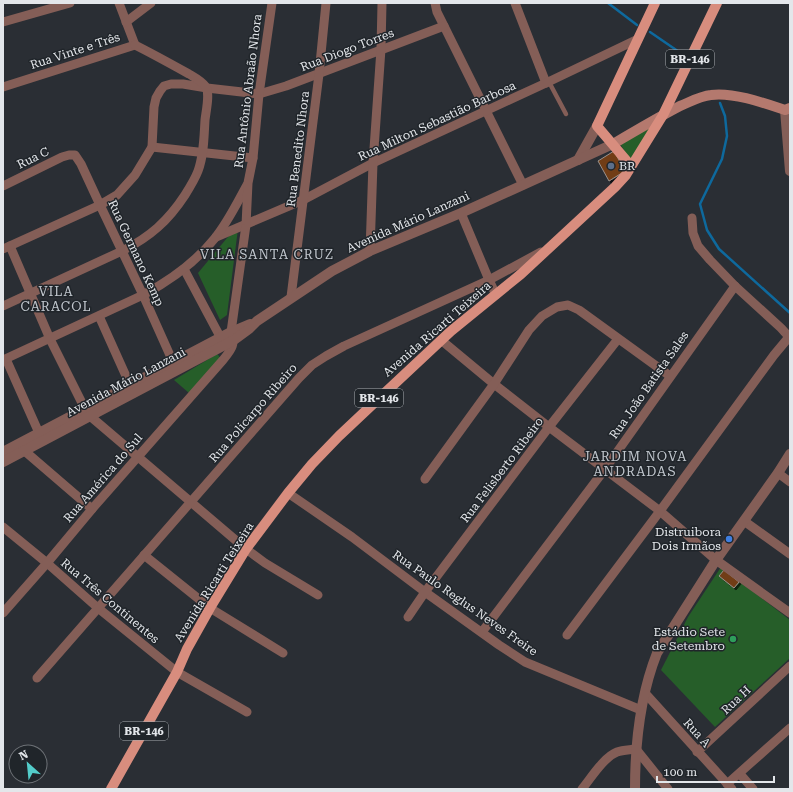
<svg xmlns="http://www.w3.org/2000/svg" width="793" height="792" viewBox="0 0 793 792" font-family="'Roboto Serif',serif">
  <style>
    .green { fill: #265e29 }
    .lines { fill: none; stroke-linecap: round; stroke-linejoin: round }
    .stream { stroke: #0e699d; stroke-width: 2.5 }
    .building { fill: #713c15; stroke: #9a928d; filter: url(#shadow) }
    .service { stroke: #845e57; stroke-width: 4.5 }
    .minor { stroke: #845e57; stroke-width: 9 }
    .tertiary { stroke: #845e57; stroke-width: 10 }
    .secondary { stroke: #b4796e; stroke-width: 10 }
    .primary { stroke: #d88d7e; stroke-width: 10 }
    .service-dot { fill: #5c6f8a; stroke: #20252a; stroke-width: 1.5 }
    .shop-dot { fill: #3f7fe0; stroke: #20252a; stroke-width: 1.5 }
    .leisure-dot { fill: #2e9e5b; stroke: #20252a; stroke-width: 1.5 }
    .labels { text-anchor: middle; stroke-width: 3; stroke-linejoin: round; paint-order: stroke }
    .shield { fill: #20252a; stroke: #a8acb0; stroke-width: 1 }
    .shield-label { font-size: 11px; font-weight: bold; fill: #e3e6ea }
    .street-label { font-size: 12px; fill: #e3e6ea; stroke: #20252a }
    .poi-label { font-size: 12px; fill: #e3e6ea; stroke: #20252a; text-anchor: end }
    .neighbourhood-label { font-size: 13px; letter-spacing: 1px; fill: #c0c6cd; stroke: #20252a }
  </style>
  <defs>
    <filter id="shadow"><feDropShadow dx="2" dy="2" stdDeviation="0" flood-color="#0009"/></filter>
  </defs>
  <rect width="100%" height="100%" fill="#2a2e34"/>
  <g class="green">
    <polygon points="651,126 631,161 620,144"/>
    <polygon points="238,229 227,315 220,320 198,273 227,238"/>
    <polygon points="217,354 219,356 220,358 189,393 174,380"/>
    <polygon points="721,567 790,620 790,658 715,727 661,670 688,617"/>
  </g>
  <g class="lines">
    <g class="stream">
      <polyline points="608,3 637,25"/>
      <polyline points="650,32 685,56"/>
      <polyline points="720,103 725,116 727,136 722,159 700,204 707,230 719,249 790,313"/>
    </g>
  </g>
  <g class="building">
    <polygon points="614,151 625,171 609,181 598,161"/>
    <polygon points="724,570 739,582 734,588 719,576"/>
  </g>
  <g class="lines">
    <polyline class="service" points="549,82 566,114"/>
    <g class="minor">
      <polyline points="119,3 135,45"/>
      <polyline points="435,3 437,12 444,26 523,185"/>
      <polyline points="515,3 546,83"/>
      <polyline points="3,22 70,3"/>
      <polyline points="126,22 151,3"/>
      <polyline points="3,87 135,45"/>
      <polyline points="152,147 253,158"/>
      <polyline points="3,186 62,157 69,155 75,155 81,164 100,205 143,295 173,362"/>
      <polyline points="461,213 489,280 496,295"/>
      <polyline points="692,218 693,233 698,246 710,260 735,286 781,328 790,338"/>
      <polyline points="216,237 303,200 373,163 546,83 638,39"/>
      <polyline points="10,246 50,339 85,409 90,416 246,549 265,563 318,595"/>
      <polyline points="3,249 100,205 117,195 135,175 152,147 154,107 156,98 160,91 164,86 171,84 183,84 207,88 259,94 286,86 444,26"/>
      <polyline points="370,251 373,163 381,49 382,3"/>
      <polyline points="184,269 224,344"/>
      <polyline points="291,297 319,74 326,3"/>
      <path d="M 3,306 L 122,251 C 150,237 168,221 185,195 C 190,187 195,179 198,171 C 204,155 204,136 205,120 C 206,111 210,94 206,87 C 202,81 194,77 189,74 C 171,64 153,54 135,45"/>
      <polyline points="99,316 130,385"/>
      <polyline points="441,340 494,384 549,427 660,511 716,560 790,613"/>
      <polyline points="6,359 39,433"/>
      <path d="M 3,360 L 143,295 C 171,280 195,263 215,238 C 228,222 237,203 247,185"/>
      <polyline points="20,447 92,509"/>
      <polyline points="778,473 790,482"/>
      <polyline points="425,479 494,384 529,330 542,316 557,307 568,305 579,310 670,376"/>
      <polyline points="288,493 352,537 425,592 499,645 525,662 641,710"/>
      <polyline points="744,521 790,554"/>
      <polyline points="3,527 47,563 98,608 177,672 247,712"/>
      <polyline points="144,555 210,608 283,653"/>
      <path d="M 3,613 L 47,563 L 92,509 L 223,360 C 231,350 236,345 231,332 L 246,225 L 248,183 L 253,158 L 259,94 L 272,3"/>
      <polyline points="408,617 425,592 549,427 618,339"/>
      <polyline points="482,632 605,469 735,286"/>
      <polyline points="567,635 660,511 774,355 789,337"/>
      <polyline points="37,678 299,378 312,365 326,356 344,346 489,280 541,252"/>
      <polyline points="645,693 732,789"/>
      <polyline points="697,752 790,666"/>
      <polyline points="740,774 753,789"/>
      <polyline points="727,784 790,728"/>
      <path d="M 582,789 C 591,778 604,757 617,752 C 623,750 630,750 636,749 L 668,789"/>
    </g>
    <g class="tertiary">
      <polyline points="785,110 790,171"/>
      <polyline points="578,160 597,126"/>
      <polyline points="3,452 231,332 250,324"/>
      <polyline points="3,462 234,340 249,329 257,321 332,271 370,251 461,213 613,144"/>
      <path d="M 635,789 C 635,743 640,696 657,653 L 716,560 L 778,473 L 790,454"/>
    </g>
    <path class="secondary" d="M 613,144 C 635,131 657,118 680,106 C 690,102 700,96 711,95 C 733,92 764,103 785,110 L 790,108"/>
    <g class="primary">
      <polyline points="631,166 597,126 655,3"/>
      <polyline points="111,789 177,672 187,649 210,608 246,549 288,493 312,464 339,436 373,404 451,331 521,274 615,187 626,175 663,115 717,3"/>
    </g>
  </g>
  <circle class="service-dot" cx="611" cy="166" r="4"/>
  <circle class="shop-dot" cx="729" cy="539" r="4"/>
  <circle class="leisure-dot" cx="733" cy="639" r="4"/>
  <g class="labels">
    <g class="shield">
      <rect x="666" y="50" width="48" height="18" rx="3"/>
      <rect x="355" y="389" width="48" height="18" rx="3"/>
      <rect x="120" y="722" width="48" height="18" rx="3"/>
    </g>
    <g class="shield-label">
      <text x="690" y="63">BR-146</text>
      <text x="379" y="402">BR-146</text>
      <text x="144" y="735">BR-146</text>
    </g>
    <g class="street-label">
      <text transform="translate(347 50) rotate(-21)" y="4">Rua Diogo Torres</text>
      <text transform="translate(75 51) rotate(-18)" y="4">Rua Vinte e Três</text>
      <text transform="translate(248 91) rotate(-83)" y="4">Rua Antônio Abraão Nhora</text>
      <text transform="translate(437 121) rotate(-25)" y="4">Rua Milton Sebastião Barbosa</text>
      <text transform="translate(298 149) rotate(-83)" y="4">Rua Benedito Nhora</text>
      <text transform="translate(33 158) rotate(-26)" y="4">Rua C</text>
      <text transform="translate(408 222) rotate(-24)" y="4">Avenida Mário Lanzani</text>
      <text transform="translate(136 253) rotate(65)" y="4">Rua Germano Kemp</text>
      <text transform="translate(437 329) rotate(-41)" y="4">Avenida Ricarti Teixeira</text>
      <text transform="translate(126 382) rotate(-28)" y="4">Avenida Mário Lanzani</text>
      <text transform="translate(649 385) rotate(-55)" y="4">Rua João Batista Sales</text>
      <text transform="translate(253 413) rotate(-49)" y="4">Rua Policarpo Ribeiro</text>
      <text transform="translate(502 470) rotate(-53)" y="4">Rua Felisberto Ribeiro</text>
      <text transform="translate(103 478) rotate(-49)" y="4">Rua América do Sul</text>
      <text transform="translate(214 582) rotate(-58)" y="4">Avenida Ricarti Teixeira</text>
      <text transform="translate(110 601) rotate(40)" y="4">Rua Três Continentes</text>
      <text transform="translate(465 603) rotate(35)" y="4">Rua Paulo Reglus Neves Freire</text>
      <text transform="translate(736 700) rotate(-43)" y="4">Rua H</text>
      <text transform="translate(697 733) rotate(48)" y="4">Rua A</text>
    </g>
    <g class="poi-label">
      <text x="619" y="170" text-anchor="start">BR</text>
      <text x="721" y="536">Distruibora<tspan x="721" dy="14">Dois Irmãos</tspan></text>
      <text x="725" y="636">Estádio Sete<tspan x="725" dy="14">de Setembro</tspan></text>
    </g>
    <g class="neighbourhood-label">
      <text x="267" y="259">VILA SANTA CRUZ</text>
      <text x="56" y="296">VILA<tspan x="56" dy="15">CARACOL</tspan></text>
      <text x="635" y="461">JARDIM NOVA<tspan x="635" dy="15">ANDRADAS</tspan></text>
    </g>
  </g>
  <rect width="793" height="792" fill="none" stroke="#e3e6ea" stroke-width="8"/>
  <g transform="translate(28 764) rotate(333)"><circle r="19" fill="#20252a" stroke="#6e7277"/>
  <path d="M0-3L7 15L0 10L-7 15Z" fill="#53cdca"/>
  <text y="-6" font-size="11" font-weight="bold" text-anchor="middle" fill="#e3e6ea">N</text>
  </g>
  <path d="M657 776v6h117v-6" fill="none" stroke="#e3e6ea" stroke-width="2"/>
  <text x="663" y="776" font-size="12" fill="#e3e6ea" stroke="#20252a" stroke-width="3" paint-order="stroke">100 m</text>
</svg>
